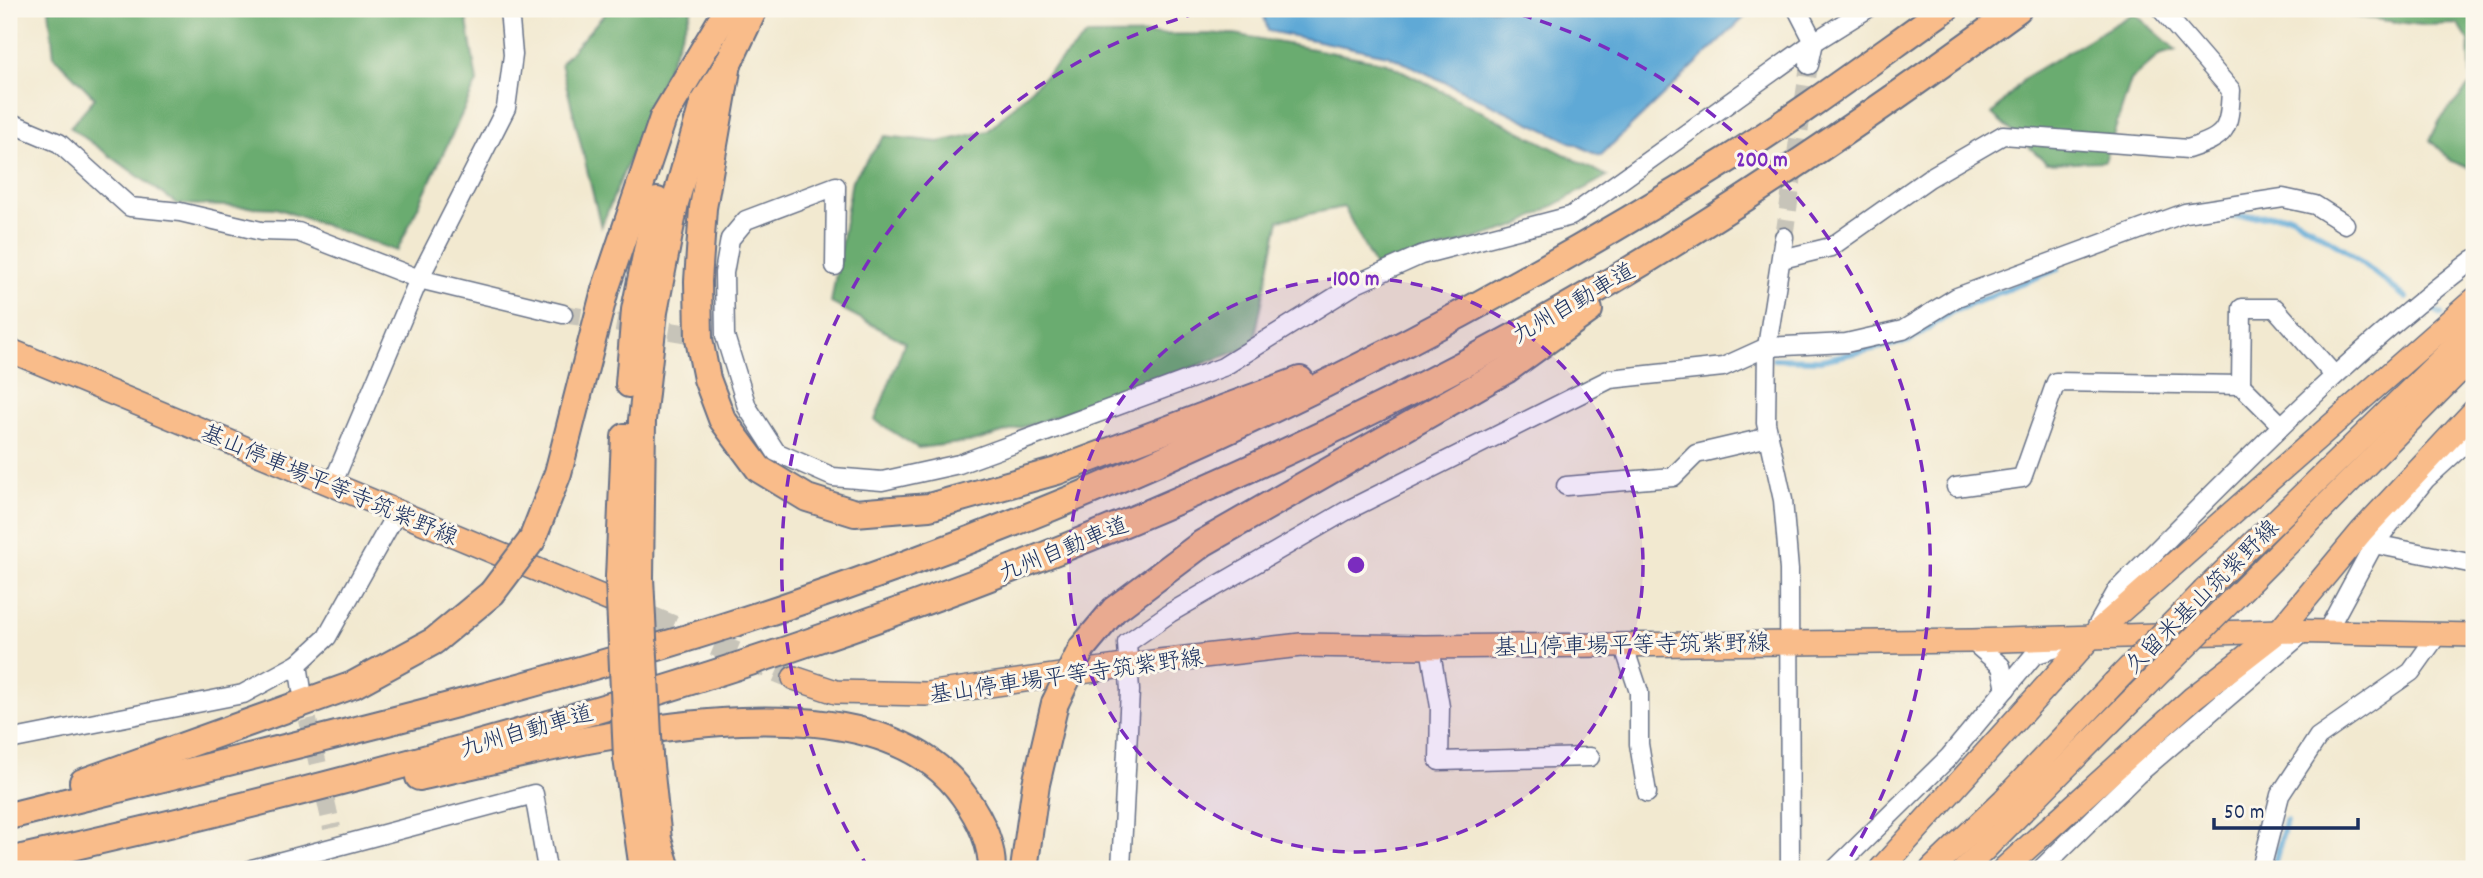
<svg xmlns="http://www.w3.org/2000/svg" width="2483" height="878" viewBox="0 0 2483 878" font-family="Dekko,'Klee One',sans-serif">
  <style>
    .forest { fill: #6aac6f; stroke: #426e66; stroke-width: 2 }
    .water { fill: #5ea9d6; stroke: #3c6c9a; stroke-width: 2 }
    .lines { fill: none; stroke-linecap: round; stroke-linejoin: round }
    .stream { stroke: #5ea9d6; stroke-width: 6 }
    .minor-tunnel { stroke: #c7c4b9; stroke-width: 18; stroke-dasharray: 18 9; stroke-linecap: butt }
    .major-tunnel { stroke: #c7c4b9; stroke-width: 23; stroke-dasharray: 23 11; stroke-linecap: butt }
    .minor-casing { stroke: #667086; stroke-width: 21 }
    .major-casing { stroke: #667086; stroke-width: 26 }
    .highway-casing { stroke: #667086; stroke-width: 30 }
    .minor { stroke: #fff; stroke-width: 18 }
    .major { stroke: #f9bc8a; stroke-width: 23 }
    .highway { stroke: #f9bc8a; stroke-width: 26 }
    .major-bridge-casing { stroke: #667086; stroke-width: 26; stroke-linecap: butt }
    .highway-bridge-casing { stroke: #667086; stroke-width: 30; stroke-linecap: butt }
    .major-bridge { stroke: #f9bc8a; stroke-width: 23 }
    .highway-bridge { stroke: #f9bc8a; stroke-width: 26 }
    .ring { fill: none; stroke: #7b2cbf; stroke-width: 3.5; stroke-dasharray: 12 9 }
    .labels { text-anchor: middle; stroke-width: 6; stroke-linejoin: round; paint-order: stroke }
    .street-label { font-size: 23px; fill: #1b2f5e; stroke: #fbf7ec }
    .centre { fill: #7b2cbf; stroke: #fbf7ec; stroke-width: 3.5 }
    .ring-label { font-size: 21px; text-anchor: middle; font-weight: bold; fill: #7b2cbf; stroke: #fbf7ec; stroke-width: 6; stroke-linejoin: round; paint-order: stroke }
  </style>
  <rect width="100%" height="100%" fill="#fbf7ec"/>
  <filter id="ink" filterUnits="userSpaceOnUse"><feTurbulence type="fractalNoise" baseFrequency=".0143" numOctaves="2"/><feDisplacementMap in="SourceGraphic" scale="14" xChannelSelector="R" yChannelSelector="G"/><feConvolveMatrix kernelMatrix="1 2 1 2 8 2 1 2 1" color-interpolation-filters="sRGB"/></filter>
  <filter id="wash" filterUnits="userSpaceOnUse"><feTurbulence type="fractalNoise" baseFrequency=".00686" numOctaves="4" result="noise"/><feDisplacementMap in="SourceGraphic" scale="28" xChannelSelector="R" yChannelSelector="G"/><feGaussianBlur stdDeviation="1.57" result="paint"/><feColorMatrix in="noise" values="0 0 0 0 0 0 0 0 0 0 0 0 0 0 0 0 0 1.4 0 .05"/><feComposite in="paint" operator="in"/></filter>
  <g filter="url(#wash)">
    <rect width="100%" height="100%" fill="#f2e9d0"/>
    <g class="forest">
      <polygon points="49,9 465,9 477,82 397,251 276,208 177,204 70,127 95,98 54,56"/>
      <polygon points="609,9 692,9 601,227 561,63"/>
      <polygon points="2331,9 2474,9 2474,170 2451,161 2430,140 2440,120 2471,84 2469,41 2458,24 2421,25 2340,15"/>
      <polygon points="2134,13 2176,50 2159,55 2131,80 2105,161 2047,163 1992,114 2027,76"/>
      <polygon points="1234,34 1387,63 1607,176 1517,226 1376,269 1344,207 1279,220 1253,346 1039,422 976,441 918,448 875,420 905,342 831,303 852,180 885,136 939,142 988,131 1087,35"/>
    </g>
    <polygon class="water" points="1262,9 1753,9 1600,156 1388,55 1268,31"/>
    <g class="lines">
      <g class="stream">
        <polyline points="2209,217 2290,215 2346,250 2406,298"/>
        <polyline points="2433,310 2441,314"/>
        <polyline points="1774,359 1821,360 1909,341 1951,312 2057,269"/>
        <polyline points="2273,869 2286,821"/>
      </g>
    </g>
  </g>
  <g filter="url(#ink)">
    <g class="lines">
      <g class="minor-tunnel">
        <polyline points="1784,237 1809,65"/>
        <polyline points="563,314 708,337"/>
        <polyline points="302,693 332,828"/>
      </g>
      <polyline class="major-tunnel" points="652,618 794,678"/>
      <g class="minor-casing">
        <g id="minor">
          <polyline points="1797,9 1814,42 1809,65"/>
          <polyline points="9,122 59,143 130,207 180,212 261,231 298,232 419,279 563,314"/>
          <polyline points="1784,237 1767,347 1766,423 1783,500 1789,570 1790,869"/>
          <path d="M 1782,259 L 1831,247 L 1929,178 L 2003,135 L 2188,149 C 2227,136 2229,131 2231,90 L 2161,9"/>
          <polyline points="835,266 836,186 746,220 730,239 724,273 725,336 747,407 776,452 833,477 882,481 959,464 1223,367 1356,284 1421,255 1571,216 1814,42 1867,9"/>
          <polyline points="2241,385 2242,308 2275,308 2333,374"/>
          <polyline points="332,485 419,279 506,108 513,55 509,9"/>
          <polyline points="1566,486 1673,477 1696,454 1769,437"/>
          <polyline points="1956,487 2022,478 2056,382 2241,385 2281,425"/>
          <polyline points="2374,544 2474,564"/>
          <path d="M 2097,626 L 2118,589 C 2233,474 2344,357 2474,259"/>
          <polyline points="2326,633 2374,544 2426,479 2474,435"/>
          <polyline points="1972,641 2001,666 2006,689"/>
          <polyline points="1623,644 1639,692 1639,744 1647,793"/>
          <polyline points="1430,647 1440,707 1439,761 1590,757"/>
          <polyline points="302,690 298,664 327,637 397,512"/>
          <polyline points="9,740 243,694 298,664"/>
          <polyline points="252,869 534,794 547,869"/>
          <polyline points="1121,869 1130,691 1127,643 1170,613 1346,511 1610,379 1723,367 1767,347 1846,343 1903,330 1957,297 2185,213 2283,198 2315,205 2345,224"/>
          <polyline points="1835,869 1949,757 2034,655 2073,643"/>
          <polyline points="2041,869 2137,775 2304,632"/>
          <polyline points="2261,869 2280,795 2318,737 2411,672 2438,634"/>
        </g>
      </g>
      <g class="major-casing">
        <g id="major">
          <polyline points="9,350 636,611"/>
          <polyline points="2204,591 2474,328"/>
          <polyline points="2238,594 2474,356"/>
          <polyline points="794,678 836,692 926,694 1159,661 1301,645 1424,647 1972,641 2279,631 2474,635"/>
          <polyline points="1881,869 2090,638 2474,300"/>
          <polyline points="1932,869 2004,800 2114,683"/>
          <polyline points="1965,869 2146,686"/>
          <polyline points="2004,869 2193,698 2279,631 2362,531 2474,411"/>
        </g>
      </g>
      <g class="highway-casing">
        <g id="highway">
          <polyline points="728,64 703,208 698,281 699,339 707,379 722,419 759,469 807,498 855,513 929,507 1057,471 1300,380"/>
          <polyline points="629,384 635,310 657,201"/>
          <polyline points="532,540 558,473 605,290 663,118 728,9"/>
          <polyline points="619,578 625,437"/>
          <polyline points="640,578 642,420 654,312 675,203 703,104 728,64 754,9"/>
          <polyline points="1082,648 1114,610 1203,543 1506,370 1589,310"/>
          <polyline points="649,756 658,840 667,869"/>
          <polyline points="627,758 643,869"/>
          <path d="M 419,777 C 555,748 867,656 964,796 C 979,817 992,843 992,869"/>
          <polyline points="83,782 353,685 434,641 492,593"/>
          <path d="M 9,816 C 266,752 526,693 778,609 C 1111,498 1429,346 1727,160 C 1802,113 1873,60 1945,9"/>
          <path d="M 9,861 C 534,744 1055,591 1528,329 C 1699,234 1860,124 2018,9"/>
          <polyline points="1024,869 1036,784 1055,703"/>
        </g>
      </g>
      <use href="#minor" class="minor"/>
      <use href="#major" class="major"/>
      <use href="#highway" class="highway"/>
      <g class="major-bridge-casing">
        <g id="major-bridge">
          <polyline points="2114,683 2204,591"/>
          <polyline points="2146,686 2238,594"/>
        </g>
      </g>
      <g class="highway-bridge-casing">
        <g id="highway-bridge">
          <polyline points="619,578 627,758"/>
          <polyline points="640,578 649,756"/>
          <polyline points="492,593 532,540"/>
          <polyline points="1055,703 1082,648"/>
        </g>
      </g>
      <use href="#major-bridge" class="major-bridge"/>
      <use href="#highway-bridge" class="highway-bridge"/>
    </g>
  </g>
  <circle cx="1356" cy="565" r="287" fill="#7b2cbf" fill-opacity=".12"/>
  <g class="ring">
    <circle cx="1356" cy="565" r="287"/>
    <path d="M869 869A574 574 0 0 1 1212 9M1500 9A574 574 0 0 1 1843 869"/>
  </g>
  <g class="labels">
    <g class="street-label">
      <text transform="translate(1573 302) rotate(-30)" y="8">九州自動車道</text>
      <text transform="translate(330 484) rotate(23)" y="8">基山停車場平等寺筑紫野線</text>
      <text transform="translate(1063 548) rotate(-22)" y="8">九州自動車道</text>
      <text transform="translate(2201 596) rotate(-45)" y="8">久留米基山筑紫野線</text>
      <text transform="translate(1632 644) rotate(-1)" y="8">基山停車場平等寺筑紫野線</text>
      <text transform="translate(1066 675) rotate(-8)" y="8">基山停車場平等寺筑紫野線</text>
      <text transform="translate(526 730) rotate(-16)" y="8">九州自動車道</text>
    </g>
  </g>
  <circle cx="1356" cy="565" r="10" class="centre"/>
  <g class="ring-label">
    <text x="1762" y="166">200 m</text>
    <text x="1356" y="285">100 m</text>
  </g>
  <rect width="2483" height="878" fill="none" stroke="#fbf7ec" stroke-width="35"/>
  <path d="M2214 818v10h144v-10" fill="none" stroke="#1b2f5e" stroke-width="3.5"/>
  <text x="2224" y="818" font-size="21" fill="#1b2f5e" stroke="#fbf7ec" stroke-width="5" paint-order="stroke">50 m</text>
</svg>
